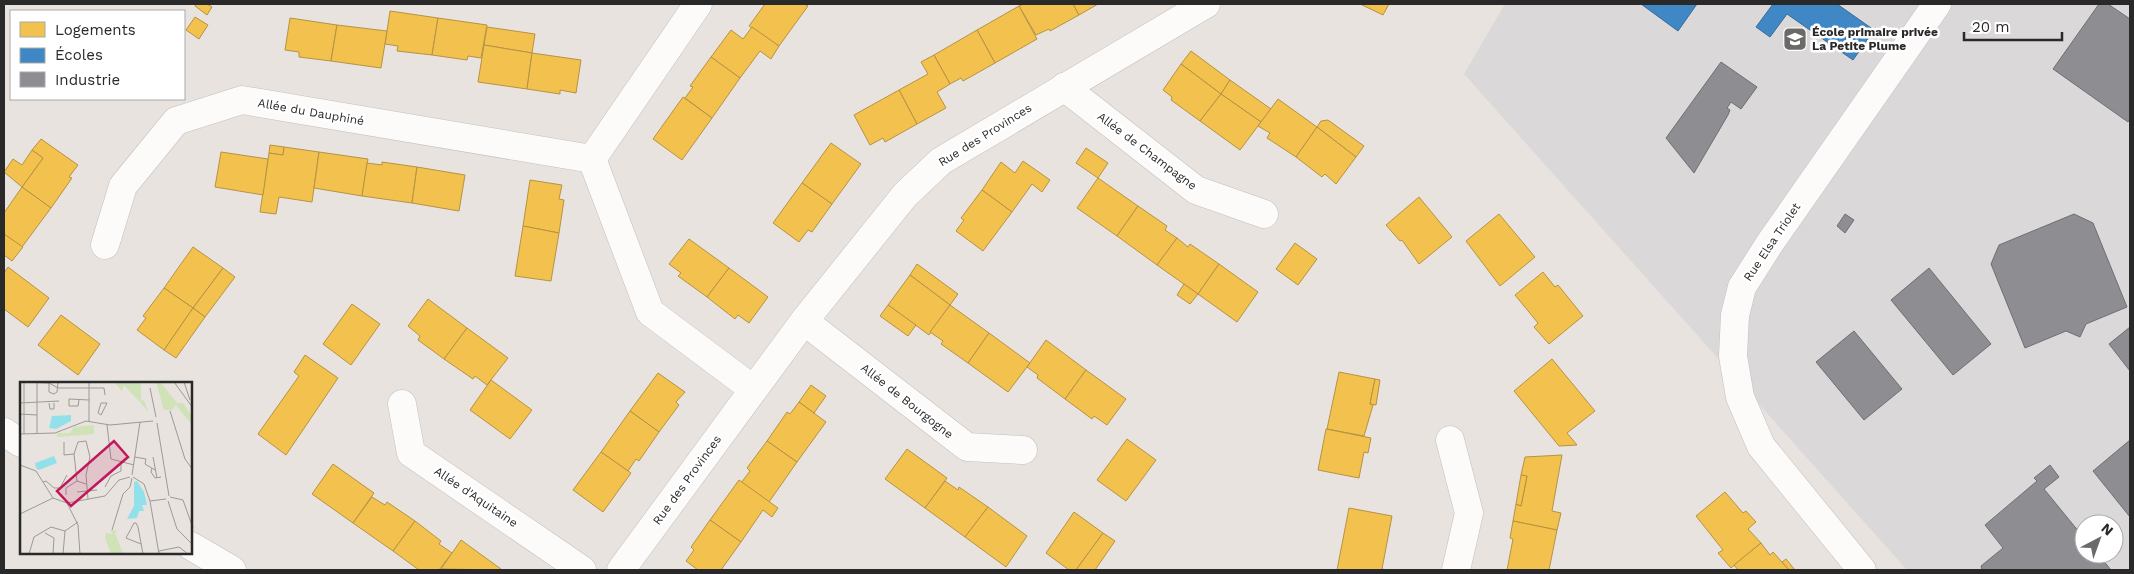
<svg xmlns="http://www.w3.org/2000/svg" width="2134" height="574" viewBox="0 0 2134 574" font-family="'Work Sans',sans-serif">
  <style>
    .industrial { fill: #dbd8da; fill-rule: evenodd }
    .homes { fill: #f2c14e; stroke: #b69343 }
    .schools { fill: #3f88c5; stroke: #386c96 }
    .industry { fill: #8d8d92; stroke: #6f6f72 }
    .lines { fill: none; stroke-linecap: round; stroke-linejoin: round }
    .street-casing { stroke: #c1c0c0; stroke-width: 29 }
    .secondary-casing { stroke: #c1c0c0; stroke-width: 29 }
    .street { stroke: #fcfbfa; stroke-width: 28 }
    .secondary { stroke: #fcfbfa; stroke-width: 28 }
    .labels { text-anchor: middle; stroke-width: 5; stroke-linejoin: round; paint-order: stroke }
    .poi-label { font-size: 12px; font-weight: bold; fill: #292929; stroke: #fff; text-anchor: start }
    .street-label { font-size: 12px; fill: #292929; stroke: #fff }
    .inset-road { fill: none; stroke: #9c9996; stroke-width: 1 }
    .view { fill: #c2185b; fill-opacity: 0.15; stroke: #c2185b; stroke-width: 2.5 }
    .inset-edge { fill: none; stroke: #292929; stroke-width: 2.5 }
  </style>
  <rect width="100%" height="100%" fill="#e8e3de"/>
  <path class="industrial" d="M 1505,4 L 2130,4 L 2130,570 L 1907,570 L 1464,74 ZM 2084,524 L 2114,524 L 2114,554 L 2084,554 Z"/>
  <g class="homes">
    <polygon points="196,4 207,4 212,7 207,15 195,6"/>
    <polygon points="765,4 804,4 808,6 779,46 749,26"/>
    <polygon points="1024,4 1073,4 1079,15 1050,31 1049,29 1036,35 1019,6"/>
    <polygon points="1073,4 1098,4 1079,15"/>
    <polygon points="1360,4 1389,4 1383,15"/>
    <polygon points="1019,6 1037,39 995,63 977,30"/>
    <polygon points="390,11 438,18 432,55 397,51 398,46 385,44"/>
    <polygon points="195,17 208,25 199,39 186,30"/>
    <polygon points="290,18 337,25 331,61 299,57 299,52 285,50"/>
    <polygon points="438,18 487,25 481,58 468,56 467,60 432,55"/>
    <polygon points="337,25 387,31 381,68 331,61"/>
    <polygon points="487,27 535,34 532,53 484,45"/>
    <polygon points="752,27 779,46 771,59 760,51 740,78 711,57 731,30 743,39"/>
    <polygon points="977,30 995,63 963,81 961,78 950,84 934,55"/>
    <polygon points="484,45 532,53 527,89 478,82"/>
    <polygon points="1191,51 1230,80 1221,94 1181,64"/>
    <polygon points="532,53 581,60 576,93 560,90 560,94 527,89"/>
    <polygon points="934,55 950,84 937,92 946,108 917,124 899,90 928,74 921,62"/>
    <polygon points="711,57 740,78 712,118 685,98 693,87 690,86"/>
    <polygon points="1181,64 1221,94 1200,121 1171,100 1172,97 1163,90"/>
    <polygon points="1230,80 1271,109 1261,122 1221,94"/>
    <polygon points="899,90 917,124 885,142 883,138 870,145 854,115"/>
    <polygon points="1221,94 1261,122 1240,150 1200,121"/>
    <polygon points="683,97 712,118 682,160 653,139"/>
    <polygon points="1278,99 1317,127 1296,157 1267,138 1270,133 1258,126"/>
    <polygon points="1328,120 1364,146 1356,157 1317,127 1321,121"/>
    <polygon points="1317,127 1356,157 1336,184 1325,174 1322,177 1296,157"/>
    <polygon points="41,139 78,165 69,177 72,178 51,208 22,187 43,158 32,150"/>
    <polygon points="831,143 861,164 832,204 802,183"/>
    <polygon points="270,145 284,147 283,155 269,153"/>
    <polygon points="284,147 319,152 312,202 279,197 276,214 260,212 269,153 283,155"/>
    <polygon points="1086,148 1108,163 1098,178 1076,163"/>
    <polygon points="32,150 43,158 22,187 4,172 13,159 22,165"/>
    <polygon points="221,152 268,159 263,195 215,187"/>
    <polygon points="319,152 368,159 362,196 314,188"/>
    <polygon points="1023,161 1050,180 1042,192 1032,184 1012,212 982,190 1001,162 1015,173"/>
    <polygon points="382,162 417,167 412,203 362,196 367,163 382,165"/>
    <polygon points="417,167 465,175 459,211 412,203"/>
    <polygon points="1098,178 1138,206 1117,236 1077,208"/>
    <polygon points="530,180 562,185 559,199 564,200 559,233 523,226"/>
    <polygon points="802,183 832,204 812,232 808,230 799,242 773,223"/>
    <polygon points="22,187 51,208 22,247 4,234 4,213"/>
    <polygon points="982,190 1012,212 983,251 956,231 964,220 961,218"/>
    <polygon points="1419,197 1452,237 1419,264 1402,240 1400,241 1386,225"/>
    <polygon points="1138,206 1167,226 1165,230 1177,238 1157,265 1117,236"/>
    <polygon points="1499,214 1535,257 1500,286 1466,241"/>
    <polygon points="523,226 559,233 551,281 515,276"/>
    <polygon points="4,234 23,247 12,261 4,255"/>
    <polygon points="1177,238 1188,247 1190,244 1219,264 1198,294 1157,265"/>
    <polygon points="689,239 729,268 707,297 678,276 681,273 669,264"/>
    <polygon points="1295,243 1317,259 1298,285 1276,269"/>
    <polygon points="193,247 223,268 193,308 164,288"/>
    <polygon points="917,264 958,294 950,305 910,275"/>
    <polygon points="1219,264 1258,292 1237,322 1198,294"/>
    <polygon points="8,267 49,298 28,327 4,309 4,273"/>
    <polygon points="223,268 235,277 205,317 193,308"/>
    <polygon points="729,268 768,297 749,323 738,315 735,319 707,297"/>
    <polygon points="1543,272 1555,287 1558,285 1583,316 1549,344 1534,327 1538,323 1515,295"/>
    <polygon points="910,275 950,305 929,335 888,305"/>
    <polygon points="1184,284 1198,294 1190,304 1177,295"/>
    <polygon points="164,288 193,308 164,350 137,330 146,318 143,316"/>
    <polygon points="428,299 467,328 444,359 418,340 420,336 408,326"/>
    <polygon points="352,304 380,324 351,365 323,344"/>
    <polygon points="888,305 916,325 908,336 880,316"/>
    <polygon points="950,305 989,333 968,363 941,344 943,341 930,332"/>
    <polygon points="193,308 205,317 176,358 164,350"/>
    <polygon points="61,315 100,344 78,375 38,345"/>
    <polygon points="467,328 508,358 487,385 475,376 473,379 444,359"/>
    <polygon points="989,333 1030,363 1008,392 968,363"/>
    <polygon points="1046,340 1086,370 1065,399 1037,378 1038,375 1027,367"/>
    <polygon points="305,355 338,378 286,455 258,434 299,376 294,372"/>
    <polygon points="1552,359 1595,411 1567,433 1577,445 1559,446 1514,391"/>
    <polygon points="1086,370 1126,399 1107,425 1094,416 1092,419 1065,399"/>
    <polygon points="1339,372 1375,379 1370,404 1373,405 1364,436 1327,429"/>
    <polygon points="658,373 685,392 676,402 679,405 659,432 630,411"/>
    <polygon points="1375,379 1380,380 1376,405 1370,404"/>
    <polygon points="491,380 532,410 510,439 470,410"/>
    <polygon points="811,385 826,396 814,413 799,402"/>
    <polygon points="799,402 826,422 797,462 767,441 787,412 790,414"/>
    <polygon points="630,411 659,432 639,461 636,459 628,471 601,452"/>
    <polygon points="1326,429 1371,438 1368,453 1364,452 1359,478 1318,470"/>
    <polygon points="1127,439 1156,460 1126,501 1097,480"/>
    <polygon points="767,441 797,462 769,502 741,483 750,471 747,468"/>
    <polygon points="907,449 947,478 925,508 885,479"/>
    <polygon points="601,452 631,473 603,512 573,490"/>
    <polygon points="1562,455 1552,511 1561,513 1557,530 1513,521 1516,504 1521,506 1527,476 1521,475 1525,457"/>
    <polygon points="333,464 374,493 353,523 312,494"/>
    <polygon points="1521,475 1527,476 1521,506 1516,504"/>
    <polygon points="739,480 778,508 772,517 763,510 741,542 710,520"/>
    <polygon points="945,481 958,490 959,487 988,507 965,537 925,508"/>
    <polygon points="1725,492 1743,513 1746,511 1756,522 1748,529 1761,543 1731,568 1718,553 1723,550 1696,516"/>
    <polygon points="372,497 385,505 387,502 415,521 393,551 353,523"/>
    <polygon points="988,507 1027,536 1006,567 965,537"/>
    <polygon points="1349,508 1392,516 1382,569 1387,570 1337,570"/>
    <polygon points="1074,512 1103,533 1076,570 1069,570 1046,553"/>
    <polygon points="710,520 741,542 721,570 698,570 686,561 694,550 691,547"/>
    <polygon points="415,521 441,541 439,544 452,553 439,570 419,570 393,551"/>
    <polygon points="1513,521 1557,530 1549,570 1507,570 1513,539 1510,538"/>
    <polygon points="1103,533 1115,541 1095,570 1076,570"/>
    <polygon points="461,540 501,569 500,570 441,569"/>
    <polygon points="1761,543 1770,555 1773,552 1789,570 1738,570 1734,565"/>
    <polygon points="1786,559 1795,570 1789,570 1782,562"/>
  </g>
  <g class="schools">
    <polygon points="1641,4 1697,4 1678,31"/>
    <polygon points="1773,4 1837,4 1874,30 1853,60 1787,14 1770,37 1756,27"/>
  </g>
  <g class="industry">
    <polygon points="2099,4 2108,4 2130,19 2130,119 2128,122 2053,69"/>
    <polygon points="1721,62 1757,87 1741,109 1731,102 1727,108 1730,110 1728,115 1694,173 1666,138"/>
    <polygon points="1845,214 1854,220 1845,233 1837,226"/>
    <polygon points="2074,214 2093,223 2127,307 2086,324 2080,337 2066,331 2025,348 1991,264 1999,245"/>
    <polygon points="1929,268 1991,344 1953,375 1891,300"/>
    <polygon points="2130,327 2130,371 2109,344"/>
    <polygon points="1854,331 1902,389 1864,420 1816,362"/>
    <polygon points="2130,440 2130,517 2093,471"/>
    <polygon points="2050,465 2059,477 2044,489 2084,538 2084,554 2098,554 2111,570 1982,570 1981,566 2003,548 1985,525 2037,481 2034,478"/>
  </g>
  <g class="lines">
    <g class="street-casing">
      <g id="street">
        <polyline points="698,4 592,159 650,312 753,389"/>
        <polyline points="1064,87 1196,190 1264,214"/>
        <polyline points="105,245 123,186 176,121 242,100 592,159"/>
        <polyline points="804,321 967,447 1023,450"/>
        <polyline points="402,404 411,453 582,570"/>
        <polyline points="1450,440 1469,513 1456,570"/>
        <polyline points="621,570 804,321 905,195 941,161 1206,4"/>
        <polyline points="1862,570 1761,446 1740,397 1733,356 1735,315 1742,287 1770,243 1937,4"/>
      </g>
    </g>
    <g class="secondary-casing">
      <g id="secondary">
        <polyline points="4,432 21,443"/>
        <polyline points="191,546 232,570"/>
      </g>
    </g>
    <use href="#street" class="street"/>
    <use href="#secondary" class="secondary"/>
  </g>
  <defs>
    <g id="school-square" transform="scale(1.25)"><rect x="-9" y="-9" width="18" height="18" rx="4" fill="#6c6a68" stroke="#fff"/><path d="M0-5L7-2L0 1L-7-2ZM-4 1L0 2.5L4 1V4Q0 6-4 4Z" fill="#fff"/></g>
  </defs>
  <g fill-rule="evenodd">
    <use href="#school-square" x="1795" y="39"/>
  </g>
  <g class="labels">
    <g class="poi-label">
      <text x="1812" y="36">École primaire privée<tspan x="1812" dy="14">La Petite Plume</tspan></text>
    </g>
    <g class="street-label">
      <text transform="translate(311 112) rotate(10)" y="4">Allée du Dauphiné</text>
      <text transform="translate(985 135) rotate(-32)" y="4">Rue des Provinces</text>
      <text transform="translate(1147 151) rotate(37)" y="4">Allée de Champagne</text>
      <text transform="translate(1772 242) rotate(-56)" y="4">Rue Elsa Triolet</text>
      <text transform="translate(907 401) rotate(38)" y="4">Allée de Bourgogne</text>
      <text transform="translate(687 480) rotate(-54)" y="4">Rue des Provinces</text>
      <text transform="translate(476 497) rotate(34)" y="4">Allée d'Aquitaine</text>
    </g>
  </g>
  <g transform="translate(20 382)">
    <rect width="172" height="172" fill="#e8e3de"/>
    <path d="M 94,0 L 121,0 L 121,19 L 124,18 L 128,29 L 104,3 L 100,15 L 102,9 ZM 136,0 L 140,0 L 157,21 L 163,21 L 172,34 L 172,43 L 156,23 L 152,28 L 144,28 ZM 74,43 L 74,52 L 37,55 L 37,51 L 50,51 L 54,45 ZM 90,148 L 98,149 L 95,151 L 103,172 L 91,172 L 85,156 L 86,151 L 93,152 Z" fill="#d0e2b7"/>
    <path d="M 51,33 L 51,39 L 36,47 L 29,46 L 32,34 ZM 34,74 L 37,81 L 19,88 L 16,86 L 15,81 ZM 117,99 L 124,110 L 127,123 L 122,123 L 124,129 L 119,129 L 117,136 L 107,137 L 114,124 L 114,100 Z" fill="#92e0e9"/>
    <path class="inset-road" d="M 4,0 L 29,1 L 38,6 L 84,6 L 85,13M 29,0 L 29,10 L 34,12 L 37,10 L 38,0M 154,0 L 173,26M 164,0 L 170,18M 130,6 L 136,35M 59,18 L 58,24 L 49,24 L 49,17 L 69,18M 0,21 L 39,19M 29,21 L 30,27 L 34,27 L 34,21M 81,21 L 87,21 L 81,33 L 78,31 ZM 150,29 L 165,77 L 173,88M 0,32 L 17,33M 69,39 L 69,0M 137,41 L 149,114M 87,43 L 91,77 L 114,83M 0,52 L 35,51 L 66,39 L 90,43 L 133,39M 4,52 L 4,0M 17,52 L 17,0M 44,60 L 44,73 L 54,72M 115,75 L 126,77 L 125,82 L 135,88M 133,75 L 137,96M 0,83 L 16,89 L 33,116 L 47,121 L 85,114 L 99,98 L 110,95M 132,86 L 131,90 L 135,96 L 141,95M 112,93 L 120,40M 113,95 L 124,102 L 130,119 L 139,172M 23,100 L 26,99 L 34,106 L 40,106 L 47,93M 66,102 L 57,99 L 54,72 L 58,60 L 66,59 L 70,75 L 66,93 L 68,117M 85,105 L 91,94 L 101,89 L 101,81M 57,110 L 77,108M 46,113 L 46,106 L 57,99M 150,115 L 163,118 L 173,146M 130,119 L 146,117M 148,119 L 157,147 L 173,163M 47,121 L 58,143 L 60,172M 0,132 L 33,116M 92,148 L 103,112 L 110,105 L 112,96M 25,151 L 34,156 L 33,172M 121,162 L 106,156 L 114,141 L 116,141 L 118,145 L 123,172M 139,169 L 159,165 L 168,172M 9,172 L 14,155 L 31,145 L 45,149 L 58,140M 43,172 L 45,149"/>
    <path class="view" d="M 94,59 L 108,75 L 51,124 L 37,109 Z"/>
    <rect width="172" height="172" class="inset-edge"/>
  </g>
  <rect width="2134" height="574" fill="none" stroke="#292929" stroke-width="10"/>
  <rect x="10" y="10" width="175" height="90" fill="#ffffff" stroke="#a9a9a9"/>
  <rect x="20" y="22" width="25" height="15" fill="#f2c14e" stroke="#a9a9a9"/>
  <text x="55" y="35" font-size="15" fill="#292929">Logements</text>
  <rect x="20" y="48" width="25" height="15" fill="#3f88c5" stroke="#a9a9a9"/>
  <text x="55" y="60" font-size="15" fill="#292929">Écoles</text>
  <rect x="20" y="72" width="25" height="15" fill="#8d8d92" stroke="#a9a9a9"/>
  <text x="55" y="85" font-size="15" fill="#292929">Industrie</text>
  <g transform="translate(2099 539) rotate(41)"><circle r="24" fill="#ffffff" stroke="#a9a9a9"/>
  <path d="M0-4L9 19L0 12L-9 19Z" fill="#6c6a68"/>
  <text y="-8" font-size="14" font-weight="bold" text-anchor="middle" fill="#292929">N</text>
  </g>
  <path d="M1964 32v8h98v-8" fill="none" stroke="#292929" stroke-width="2.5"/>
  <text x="1972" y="32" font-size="15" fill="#292929" stroke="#ffffff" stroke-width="4" paint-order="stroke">20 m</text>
</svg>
